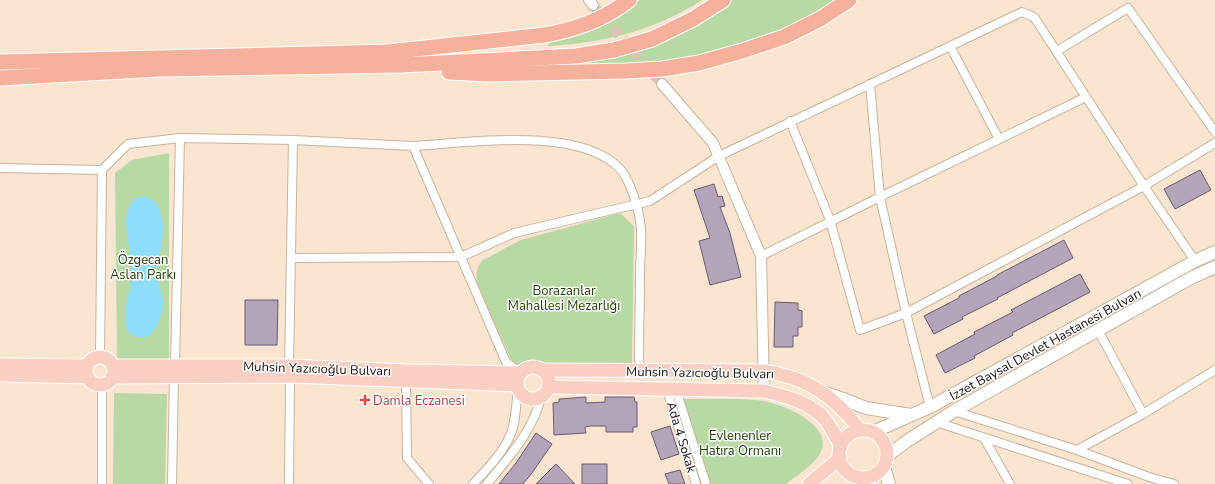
<svg xmlns="http://www.w3.org/2000/svg" width="1215" height="484" viewBox="0 0 1215 484" font-family="'Nunito Sans',sans-serif">
  <style>
    .green { fill: #b9d9a4 }
    .water { fill: #8eddfb }
    .building { fill: #b3a4ba; stroke: #6a5c70 }
    .lines { fill: none; stroke-linecap: round; stroke-linejoin: round }
    .tertiary-tunnel { stroke: #d8c6b3; stroke-width: 10; stroke-dasharray: 10 5; stroke-linecap: butt }
    .minor-casing { stroke: #c7b39f; stroke-width: 10 }
    .tertiary-casing { stroke: #c7b39f; stroke-width: 12 }
    .secondary-casing { stroke: #c7b39f; stroke-width: 14 }
    .primary-casing { stroke: #fff; stroke-width: 15 }
    .motorway-casing { stroke: #fff; stroke-width: 17 }
    .minor { stroke: #fff; stroke-width: 8 }
    .tertiary { stroke: #fff; stroke-width: 10 }
    .secondary { stroke: #fff; stroke-width: 12 }
    .primary { stroke: #f9d0c3; stroke-width: 13 }
    .motorway { stroke: #f5b19b; stroke-width: 15 }
    .health-dot { fill: #e0444e; stroke: #fff; stroke-width: 1.5 }
    .labels { text-anchor: middle; stroke-width: 3; stroke-linejoin: round; paint-order: stroke }
    .park-label { font-size: 13px; fill: #243f0a; stroke: #fff }
    .street-label { font-size: 13px; fill: #1a130c; stroke: #fff }
    .health-label { font-size: 13px; fill: #be3a42; stroke: #fff; text-anchor: start }
  </style>
  <rect width="100%" height="100%" fill="#fae5d0"/>
  <g class="green">
    <path d="M 640,0 L 702,0 C 656,30 603,43 548,46 L 550,43 C 582,34 614,22 640,0 Z"/>
    <polygon points="733,0 836,0 808,17 780,30 727,49 671,60 629,64 514,67 514,65 576,63 699,23"/>
    <polygon points="169,153 169,359 117,359 115,173 132,160"/>
    <path d="M 620,213 L 634,226 L 632,365 L 513,364 L 477,284 C 476,275 476,267 483,260 L 521,240 Z"/>
    <polygon points="114,393 167,394 165,484 113,484"/>
    <path d="M 683,399 C 707,399 732,398 756,400 C 777,402 809,415 820,433 C 825,441 823,451 817,458 C 810,467 796,476 786,484 L 709,484 Z"/>
  </g>
  <path class="water" d="M 138,197 C 146,196 153,198 157,205 C 166,219 163,240 159,256 C 158,261 156,266 156,271 C 156,282 164,292 163,304 C 163,312 156,333 148,336 C 142,339 134,336 128,332 C 120,310 131,293 132,272 C 132,251 122,229 128,208 C 130,203 134,200 138,197 Z"/>
  <g class="building">
    <polygon points="1200,170 1211,190 1175,209 1164,189"/>
    <polygon points="714,184 718,197 722,196 725,206 720,207 730,233 741,277 710,285 699,241 710,238 694,190"/>
    <polygon points="1064,240 1073,258 997,298 998,299 962,317 963,319 934,334 924,316 959,298 959,296 997,276 997,275"/>
    <polygon points="1080,274 1090,292 1012,333 1013,335 974,356 975,358 945,373 936,355 975,334 974,332 1013,312 1011,310"/>
    <polygon points="245,300 278,300 277,345 245,345"/>
    <polygon points="775,302 798,303 798,310 802,311 802,327 798,327 798,336 793,336 793,347 774,347"/>
    <polygon points="586,397 586,403 605,402 605,397 634,397 635,402 637,402 637,427 633,427 633,432 606,432 606,426 590,426 585,427 586,433 554,435 553,403 559,402 559,399"/>
    <polygon points="670,426 679,454 661,460 651,432"/>
    <polygon points="536,433 552,444 532,473 523,484 499,484 516,463"/>
    <polygon points="556,464 575,484 536,484"/>
    <rect x="582" y="464" width="25" height="20"/>
    <polygon points="680,470 685,484 669,484 665,474"/>
  </g>
  <g class="lines">
    <polyline class="tertiary-tunnel" points="593,5 662,84"/>
    <g class="minor-casing">
      <g id="minor">
        <polyline points="950,46 999,139"/>
        <polyline points="1057,51 1128,8 1215,132"/>
        <polyline points="790,121 830,220 860,330 906,313 880,197 1086,97"/>
        <path d="M 413,146 C 467,143 581,125 621,170 C 632,184 640,213 641,230 C 642,244 640,259 640,273 C 640,302 639,331 639,361"/>
        <polyline points="0,168 102,170 100,357"/>
        <polyline points="102,170 128,144 180,138 293,140 413,146 506,362 520,373"/>
        <polyline points="761,256 880,197 870,84"/>
        <polyline points="291,258 461,257 514,233 650,201 719,156 1022,12 1034,17 1144,186 1215,143"/>
        <polyline points="1098,330 1143,414"/>
        <polyline points="175,366 180,138"/>
        <polyline points="289,366 293,140"/>
        <polyline points="406,381 407,458 429,484"/>
        <polyline points="667,390 696,484"/>
        <polyline points="676,390 706,484"/>
        <polyline points="930,407 906,313 1144,186 1195,261"/>
        <polyline points="954,411 1077,450 1143,414 1215,370"/>
        <polyline points="936,422 1128,484"/>
        <polyline points="984,438 1010,484"/>
        <polyline points="1077,450 1149,477 1174,484"/>
        <polyline points="102,484 102,385"/>
        <polyline points="172,484 174,376"/>
        <polyline points="289,484 290,376"/>
        <path d="M 473,484 C 486,470 501,455 509,438 C 516,425 516,403 518,389"/>
        <path d="M 487,484 C 509,457 532,432 541,398"/>
      </g>
    </g>
    <g class="tertiary-casing">
      <g id="tertiary">
        <polyline points="589,0 593,5"/>
        <polyline points="662,84 713,143 761,256 764,391"/>
      </g>
    </g>
    <g class="secondary-casing">
      <g id="secondary">
        <polyline points="825,393 846,400 866,408 911,415"/>
        <polyline points="873,432 930,407 1195,261 1215,252"/>
        <polyline points="887,456 907,441 954,411 1191,278 1215,267"/>
        <polyline points="884,467 889,484"/>
        <polyline points="865,478 870,484"/>
      </g>
    </g>
    <g class="primary-casing">
      <g id="primary">
        <circle cx="100" cy="371" r="14"/>
        <polyline points="0,365 87,366"/>
        <polyline points="113,366 289,366 407,371 520,373"/>
        <circle cx="533" cy="383" r="16"/>
        <path d="M 543,370 L 763,371 C 807,377 833,395 860,430"/>
        <polyline points="0,375 87,377"/>
        <polyline points="112,377 290,376 517,385"/>
        <path d="M 549,387 L 764,391 C 785,396 813,403 826,421 C 832,429 836,437 841,446"/>
        <circle cx="863" cy="454" r="24"/>
        <polyline points="809,484 840,458"/>
      </g>
    </g>
    <g class="motorway-casing">
      <g id="motorway">
        <path d="M 0,62 L 388,52 L 544,35 C 574,30 604,20 629,0"/>
        <polyline points="449,72 491,74 626,71 662,69 699,63 742,51 784,37 820,19 849,0"/>
        <polyline points="0,78 159,69 401,65 576,56 614,50 652,39 693,19 723,0"/>
      </g>
    </g>
    <use href="#minor" class="minor"/>
    <use href="#tertiary" class="tertiary"/>
    <use href="#secondary" class="secondary"/>
    <use href="#primary" class="primary"/>
    <use href="#motorway" class="motorway"/>
  </g>
  <path class="health-dot" d="M363 394h4v4h4v4h-4v4h-4v-4h-4v-4h4z"/>
  <g class="labels">
    <g class="park-label">
      <text x="143" y="264">Özgecan<tspan x="143" dy="15">Aslan Parkı</tspan></text>
      <text x="564" y="295">Borazanlar<tspan x="564" dy="15">Mahallesi Mezarlığı</tspan></text>
      <text x="740" y="440">Evlenenler<tspan x="740" dy="15">Hatıra Ormanı</tspan></text>
    </g>
    <g class="street-label">
      <text transform="translate(1045 344) rotate(-29)" y="5">İzzet Baysal Devlet Hastanesi Bulvarı</text>
      <text transform="translate(317 368) rotate(2)" y="5">Muhsin Yazıcıoğlu Bulvarı</text>
      <text transform="translate(700 372) rotate(1)" y="5">Muhsin Yazıcıoğlu Bulvarı</text>
      <text transform="translate(682 437) rotate(73)" y="5">Ada 4 Sokak</text>
    </g>
    <g class="health-label">
      <text x="373" y="405">Damla Eczanesi</text>
    </g>
  </g>
</svg>
